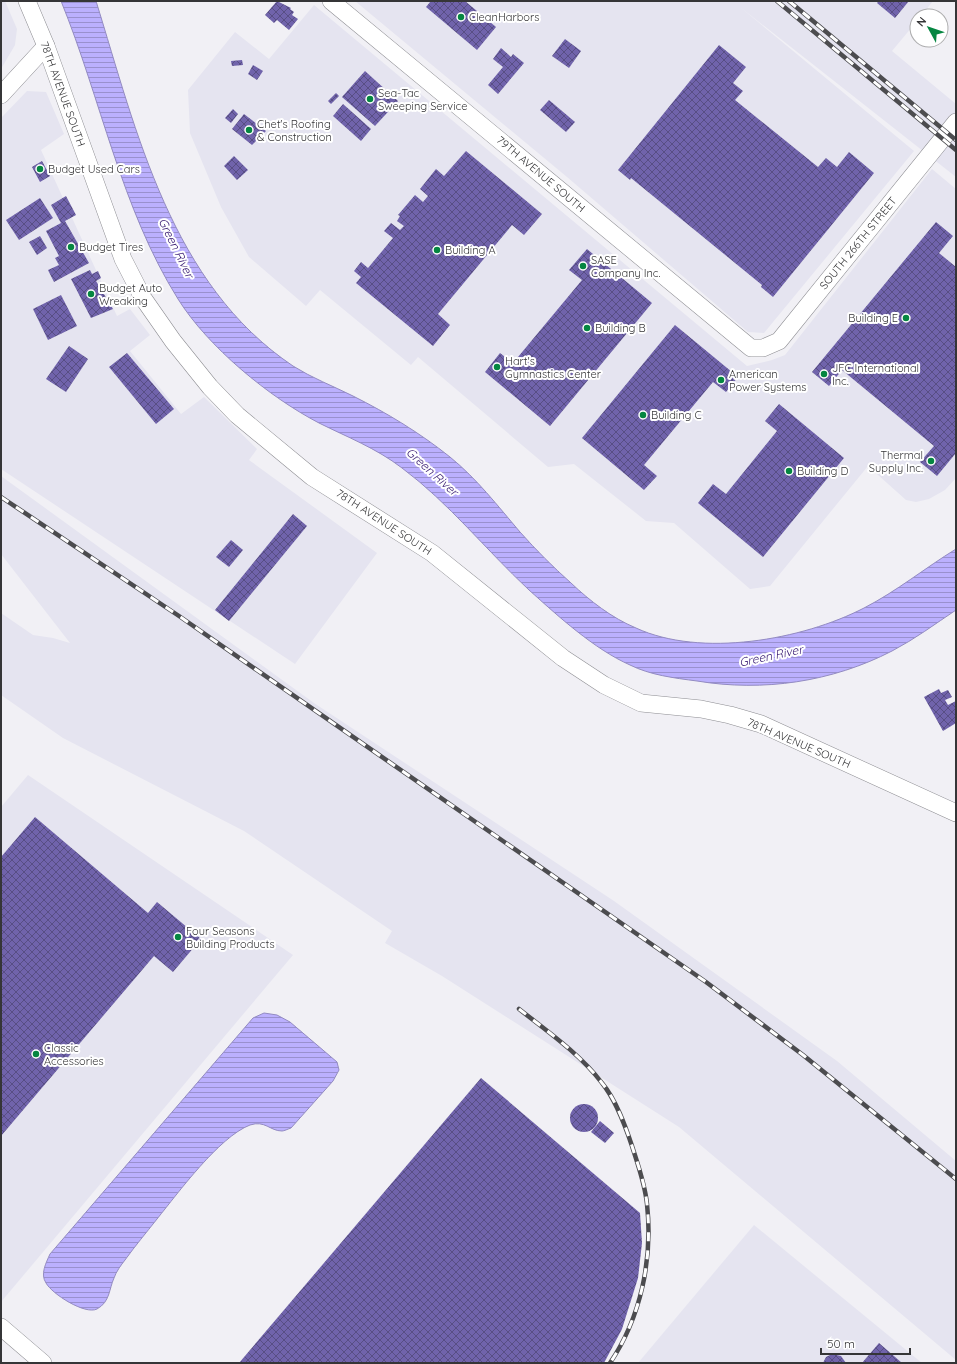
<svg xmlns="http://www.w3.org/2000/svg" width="957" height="1364" viewBox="0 0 957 1364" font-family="Quicksand,sans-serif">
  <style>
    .built { fill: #e5e4f0 }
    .water { fill: url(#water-rules); stroke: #938bc2 }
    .building { fill: url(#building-cross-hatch) }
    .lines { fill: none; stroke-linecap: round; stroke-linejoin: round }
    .minor-casing { stroke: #8d8d92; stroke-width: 18 }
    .minor { stroke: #fff; stroke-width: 17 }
    .rail-casing { stroke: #4c4c4f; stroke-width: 4.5 }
    .rail { stroke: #fff; stroke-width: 3; stroke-dasharray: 9; stroke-linecap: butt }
    .poi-dot { fill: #058641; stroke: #fff; stroke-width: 1.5 }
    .labels { text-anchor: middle; stroke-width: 4; stroke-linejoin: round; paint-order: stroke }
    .poi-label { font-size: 11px; fill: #353537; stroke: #fff; text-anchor: start }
    .street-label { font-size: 11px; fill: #353537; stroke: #fff }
    .water-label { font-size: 12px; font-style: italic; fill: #341770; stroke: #fff }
  </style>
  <defs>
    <pattern id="water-rules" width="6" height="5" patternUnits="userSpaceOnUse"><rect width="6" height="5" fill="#bbb0fe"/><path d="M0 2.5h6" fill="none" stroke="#9990ce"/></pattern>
    <pattern id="building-cross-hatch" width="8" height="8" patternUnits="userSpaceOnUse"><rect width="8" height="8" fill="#7063ab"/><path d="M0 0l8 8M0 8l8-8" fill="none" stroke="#584e84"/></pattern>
  </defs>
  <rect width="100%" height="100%" fill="#f1f0f5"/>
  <g class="built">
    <polygon points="1,1 5,1 17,29 15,45 1,69"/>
    <polygon points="355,1 933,1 921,16 917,16 917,21 892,51 956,104 956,177 740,7 914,151 764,333 748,332 567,177"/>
    <polygon points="314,5 747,366 772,360 785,355 932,169 956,189 956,478 945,490 929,499 916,502 906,500 868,466 770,586 750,589 674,523 646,521 574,464 548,467 418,357 411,365 320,290 306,306 249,257 221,207 190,133 188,90 235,32 269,59"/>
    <polygon points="27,91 46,92 64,134 41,150 117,316 130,309 150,335 130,351 181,414 204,397 257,449 249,460 377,553 295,664 1,469 1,118"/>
    <polygon points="1,476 314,703 614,901 837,1061 956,1161 956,1360 679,1127 442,976 385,943 392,931 244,831 63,738 1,695 1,613 33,635 53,638 70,643 1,554"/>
    <polygon points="28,775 293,955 1,1302 1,807"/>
    <polygon points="754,1225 922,1363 638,1363"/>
  </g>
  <g class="water">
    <path d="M 61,1 L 96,1 C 137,133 171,284 293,366 C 312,378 333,386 353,396 C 387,413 420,433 450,457 C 477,479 497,505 520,532 C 536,550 553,567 571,583 C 590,601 612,618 636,628 C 701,658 802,640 864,608 C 897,591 925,568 956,549 L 956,610 C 935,624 915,639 892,651 C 832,682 763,692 697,681 C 674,678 650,675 630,665 C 594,649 558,616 529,590 C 486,550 449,503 402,468 C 376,448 347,437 319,423 C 269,397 208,347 178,299 C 121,208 101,99 61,1 Z"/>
    <path d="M 264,1013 L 277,1015 L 290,1022 L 337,1062 L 339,1070 L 333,1081 L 291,1128 C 288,1129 284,1131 282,1131 C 270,1131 265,1120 250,1125 C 219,1137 178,1193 157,1219 C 146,1233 135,1246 125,1260 C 121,1265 116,1272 114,1278 C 109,1289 110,1302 97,1309 C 85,1315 52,1294 46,1283 C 40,1274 46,1263 50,1254 L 253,1018 Z"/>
  </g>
  <g class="building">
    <polygon points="277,1 291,8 290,9 294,12 292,15 298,19 289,30 277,20 274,23 265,15"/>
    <polygon points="431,1 465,1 496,27 477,50 426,7"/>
    <polygon points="879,1 909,1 895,18 877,3"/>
    <polygon points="565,39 581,51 569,68 552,56"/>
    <polygon points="719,45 746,67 733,83 743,91 735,100 818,167 826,158 837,167 849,152 874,173 773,297 761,287 762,285 631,178 630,180 618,170"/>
    <polygon points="501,48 511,57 513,54 524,63 498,94 488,85 503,67 493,59"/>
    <polygon points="242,60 243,65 232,66 231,61"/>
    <polygon points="253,65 263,71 257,80 248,74"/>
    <polygon points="365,71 398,101 375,126 342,97"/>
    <polygon points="336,93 339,96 331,104 328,101"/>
    <polygon points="549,100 575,122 566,132 540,110"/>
    <polygon points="343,104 371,129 361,141 333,116"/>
    <polygon points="233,109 238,114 231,123 225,118"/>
    <polygon points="244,114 266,131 252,145 232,129"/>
    <polygon points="466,151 542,214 524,235 512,225 438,314 450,325 433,346 356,283 361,277 354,271 361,262 368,268 393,238 384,231 391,223 400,230 404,226 397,221 400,216 398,215 415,195 423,202 428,196 420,189 436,169 444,176"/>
    <polygon points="234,156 248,170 237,180 224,166"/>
    <polygon points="42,161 50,176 40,182 32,167"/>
    <polygon points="66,196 76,215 65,221 89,263 54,282 48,270 59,265 55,258 59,256 46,231 61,223 51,205"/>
    <polygon points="40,198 53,218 19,240 6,220"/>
    <polygon points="936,222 953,236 939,253 956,267 956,453 937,476 920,462 934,446 842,370 829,386 812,372"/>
    <polygon points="40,236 47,248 37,255 29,242"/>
    <polygon points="587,249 652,303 550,426 485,372 500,353 513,363 582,280 569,270"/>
    <polygon points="90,270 92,274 98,271 101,278 96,281 113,309 91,318 71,279"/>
    <polygon points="61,295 77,326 48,340 33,309"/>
    <polygon points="675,325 738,377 726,392 713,382 644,465 657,476 644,490 582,438"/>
    <polygon points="69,346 88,359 66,392 46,379"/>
    <polygon points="127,353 174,409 156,424 109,367"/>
    <polygon points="779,404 844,458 763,557 698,503 713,484 726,494 777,431 765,421"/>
    <polygon points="293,514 307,526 229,621 215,610"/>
    <polygon points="231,540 243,550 229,567 216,557"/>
    <polygon points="939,689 941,693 948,690 952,697 945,700 948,705 956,701 956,723 943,731 924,697"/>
    <polygon points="35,817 148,913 157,902 201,939 173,972 154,956 1,1136 1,857"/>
    <polygon points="481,1078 640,1213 642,1243 638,1278 622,1329 604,1363 239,1363"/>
    <circle cx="584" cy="1118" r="14"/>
    <polygon points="600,1121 614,1133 605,1143 591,1132"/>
    <polygon points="879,1343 902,1363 862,1363"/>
    <polygon points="832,1354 841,1356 846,1363 823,1363 826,1357"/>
  </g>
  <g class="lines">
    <g class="minor-casing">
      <g id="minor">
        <polyline points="27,1 46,46 123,259 143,298 173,341 210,387 237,415 312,477 432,553 563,658 604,685 641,703 701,709 730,715 761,724 956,813"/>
        <polyline points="331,1 751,348 763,348 779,341 956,122"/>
        <polyline points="1,95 46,46"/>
        <polyline points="1,1327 43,1363"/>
      </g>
    </g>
    <use href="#minor" class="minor"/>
    <g class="rail-casing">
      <g id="rail">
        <polyline points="777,1 956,150"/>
        <polyline points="789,1 956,140"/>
        <polyline points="1,497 179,616 706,982 803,1055 956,1179"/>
        <path d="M 519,1009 C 547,1031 580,1054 602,1083 C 616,1100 625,1125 632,1146 C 638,1165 645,1184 647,1204 C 653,1259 641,1317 610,1363"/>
      </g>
    </g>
    <use href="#rail" class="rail"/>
  </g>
  <g class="poi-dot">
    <circle cx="461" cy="17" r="4"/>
    <circle cx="370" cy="99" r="4"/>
    <circle cx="249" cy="130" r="4"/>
    <circle cx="40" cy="169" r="4"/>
    <circle cx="71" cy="247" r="4"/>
    <circle cx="437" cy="250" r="4"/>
    <circle cx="583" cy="266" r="4"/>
    <circle cx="91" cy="294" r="4"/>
    <circle cx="906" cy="318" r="4"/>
    <circle cx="587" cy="328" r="4"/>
    <circle cx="497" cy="367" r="4"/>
    <circle cx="824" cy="374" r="4"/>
    <circle cx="721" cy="380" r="4"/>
    <circle cx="643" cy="415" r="4"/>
    <circle cx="931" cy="461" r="4"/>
    <circle cx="789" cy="471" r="4"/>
    <circle cx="178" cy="937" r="4"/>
    <circle cx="36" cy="1054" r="4"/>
  </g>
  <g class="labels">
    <g class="poi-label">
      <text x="469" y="21">CleanHarbors</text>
      <text x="378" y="97">Sea-Tac<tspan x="378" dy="13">Sweeping Service</tspan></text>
      <text x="257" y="128">Chet's Roofing<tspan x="257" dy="13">&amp; Construction</tspan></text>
      <text x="48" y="173">Budget Used Cars</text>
      <text x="79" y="251">Budget Tires</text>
      <text x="445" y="254">Building A</text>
      <text x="591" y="264">SASE<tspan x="591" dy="13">Company Inc.</tspan></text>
      <text x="99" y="292">Budget Auto<tspan x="99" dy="13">Wreaking</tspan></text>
      <text x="898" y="322" text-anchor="end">Building E</text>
      <text x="595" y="332">Building B</text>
      <text x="505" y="365">Hart's<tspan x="505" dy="13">Gymnastics Center</tspan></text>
      <text x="832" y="372">JFC International<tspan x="832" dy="13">Inc.</tspan></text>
      <text x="729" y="378">American<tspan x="729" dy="13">Power Systems</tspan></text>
      <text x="651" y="419">Building C</text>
      <text x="923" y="459" text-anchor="end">Thermal<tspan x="923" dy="13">Supply Inc.</tspan></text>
      <text x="797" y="475">Building D</text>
      <text x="186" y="935">Four Seasons<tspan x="186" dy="13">Building Products</tspan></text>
      <text x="44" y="1052">Classic<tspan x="44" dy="13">Accessories</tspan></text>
    </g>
    <g class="street-label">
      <text transform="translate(63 94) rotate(70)" y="4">78TH AVENUE SOUTH</text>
      <text transform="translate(541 174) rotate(40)" y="4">79TH AVENUE SOUTH</text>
      <text transform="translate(858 243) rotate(-51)" y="4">SOUTH 266TH STREET</text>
      <text transform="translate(384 522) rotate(33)" y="4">78TH AVENUE SOUTH</text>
      <text transform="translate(799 743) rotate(23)" y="4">78TH AVENUE SOUTH</text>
    </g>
    <g class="water-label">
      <text transform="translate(176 248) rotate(64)" y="4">Green River</text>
      <text transform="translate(432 472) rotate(42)" y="4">Green River</text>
      <text transform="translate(771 656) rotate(-12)" y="4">Green River</text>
    </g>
  </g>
  <rect width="957" height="1364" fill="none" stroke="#353537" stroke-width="4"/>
  <g transform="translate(929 28) rotate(310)"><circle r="19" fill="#ffffff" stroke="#aeaeaf"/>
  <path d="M0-3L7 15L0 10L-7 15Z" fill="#058641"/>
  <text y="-6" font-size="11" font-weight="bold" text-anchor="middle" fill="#353537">N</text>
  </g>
  <path d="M821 1348v6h89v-6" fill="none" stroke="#353537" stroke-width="2"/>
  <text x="827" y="1348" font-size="12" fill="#353537" stroke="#ffffff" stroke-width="3" paint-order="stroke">50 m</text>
</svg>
